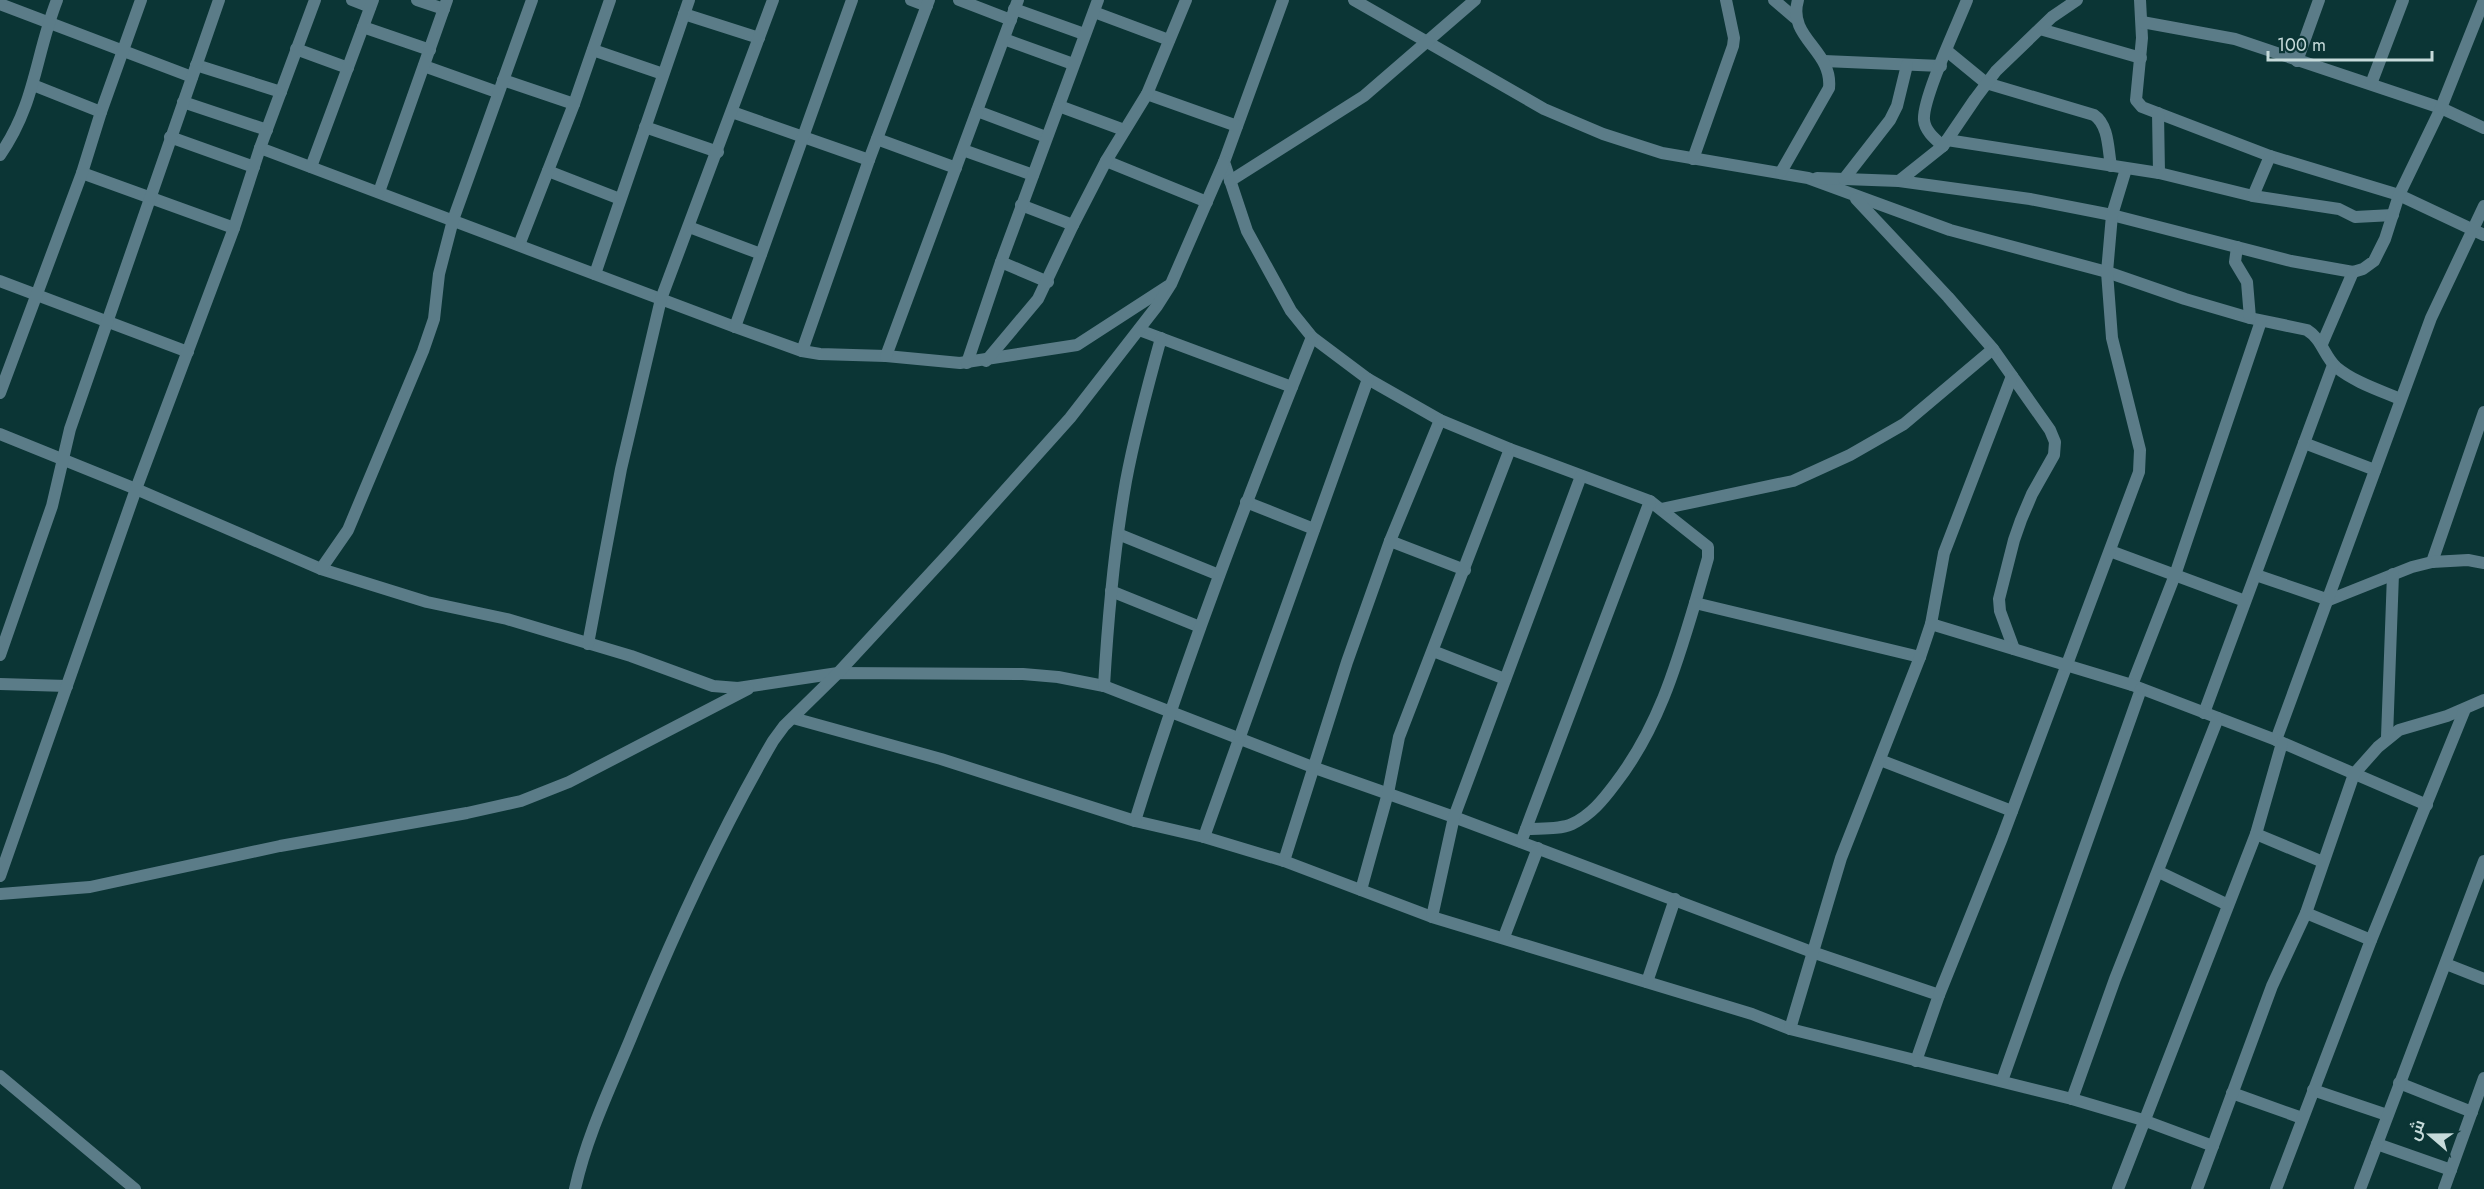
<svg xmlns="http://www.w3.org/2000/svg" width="2484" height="1189" viewBox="0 0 2484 1189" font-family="Jost,Cairo,sans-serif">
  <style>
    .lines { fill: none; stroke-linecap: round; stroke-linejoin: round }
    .street { stroke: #5b7c88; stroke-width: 12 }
  </style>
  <rect width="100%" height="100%" fill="#0b3535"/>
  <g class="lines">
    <g class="street">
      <polyline points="352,0 370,7"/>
      <polyline points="417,0 444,9"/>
      <polyline points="911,0 927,6"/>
      <polyline points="959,0 1011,20"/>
      <polyline points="1283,0 1224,162 1247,231 1291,311 1312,337 1368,379 1440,420 1510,449 1650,501 1708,547 1708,558 1695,603 1920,657"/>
      <path d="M 1354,0 L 1544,109 L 1603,134 L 1662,153 L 1808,178 L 1950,230 L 2107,272 L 2185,299 L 2250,318 L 2307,330 C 2322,339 2324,356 2336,367 C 2354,382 2379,390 2400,399"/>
      <polyline points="1774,0 1795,18"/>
      <polyline points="2140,0 2142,38 2136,100 2142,107 2270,156 2399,195 2484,235"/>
      <polyline points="0,4 192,77"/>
      <polyline points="1014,9 1084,34"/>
      <polyline points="1094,12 1169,40"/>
      <polyline points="684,14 759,38"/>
      <polyline points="2142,22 2235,39 2441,108 2484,128"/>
      <polyline points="363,27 430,50"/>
      <polyline points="2040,29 2141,58"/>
      <polyline points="1004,39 1073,64"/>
      <polyline points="296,49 348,68"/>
      <polyline points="593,50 663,74"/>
      <path d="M 1947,51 L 1986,83 L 2094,115 C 2109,125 2108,150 2111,166"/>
      <polyline points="1824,61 1941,66"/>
      <polyline points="2297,61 2319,0"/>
      <polyline points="196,65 281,92"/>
      <polyline points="424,66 497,92"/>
      <polyline points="503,80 574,104"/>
      <polyline points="2371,84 2403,0"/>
      <polyline points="33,85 101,112"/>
      <polyline points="1147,94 1237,126"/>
      <polyline points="183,102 267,130"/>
      <polyline points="1059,106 1124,130"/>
      <polyline points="977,111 1046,137"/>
      <polyline points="732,112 869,160"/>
      <polyline points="2158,113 2159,173"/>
      <polyline points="645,127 718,152"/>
      <polyline points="170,137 254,167"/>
      <polyline points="877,139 956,168"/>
      <polyline points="1947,140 2159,173 2253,196 2339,209 2355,217 2393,215"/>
      <path d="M 1943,146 C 1935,139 1925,131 1924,120 C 1922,99 1958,23 1967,0"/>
      <polyline points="260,148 735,327 802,351 820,354 886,356 960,363 1077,345 1168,286"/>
      <polyline points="963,150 1033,175"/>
      <path d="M 0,155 C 36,103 35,56 57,0"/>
      <polyline points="1693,159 1733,46 1734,38 1726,0"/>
      <polyline points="1106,161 1207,202"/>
      <polyline points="311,167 373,0"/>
      <polyline points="548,171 620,199"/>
      <path d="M 1781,172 L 1829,88 C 1833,50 1787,38 1798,0"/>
      <polyline points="82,173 234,228"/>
      <polyline points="1817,178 1899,181 2030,199 2112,215 2291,261 2353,272 2363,269 2374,261 2385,239 2399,195 2441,108 2484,0"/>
      <polyline points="1844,179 1890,120 1897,106 1907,65"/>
      <polyline points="1230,181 1364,96 1475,0"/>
      <polyline points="1899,181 1943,146 1975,99 1996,71 2052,17 2077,0"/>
      <polyline points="379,192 447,0"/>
      <polyline points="2253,196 2270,156"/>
      <polyline points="1856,199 1948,297 1993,349 2050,430 2055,442 2054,455 2032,494 2021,520 2014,540 1999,599 2000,611 2014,649"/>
      <polyline points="1021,205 1073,225"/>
      <polyline points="689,227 761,254"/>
      <polyline points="519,245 574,104 610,0"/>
      <polyline points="2237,247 2235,262 2247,282 2250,318"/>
      <polyline points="1001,262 1048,282"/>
      <polyline points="595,274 689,0"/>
      <polyline points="0,281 188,352"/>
      <polyline points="735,327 852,0"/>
      <polyline points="1139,330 1292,387"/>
      <polyline points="2322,344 2353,272"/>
      <polyline points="802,351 869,160 929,0"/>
      <polyline points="886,356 1018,0"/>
      <polyline points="986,361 1038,299 1073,225 1106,161 1147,94 1186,0"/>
      <polyline points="967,363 1001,262 1098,0"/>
      <polyline points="0,393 82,173 101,112 141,0"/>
      <polyline points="0,434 136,489 321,569 427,602 507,619 631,656 713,686 738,688 838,673 1023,674 1058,677 1104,686 1315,768 1454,817 1812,952 1939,995 1916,1061"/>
      <polyline points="2304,443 2375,470"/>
      <polyline points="1246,502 1314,529"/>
      <polyline points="1661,509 1793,481 1850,455 1904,424 1993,349"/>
      <polyline points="1118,534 1219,575"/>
      <polyline points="1390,541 1465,570"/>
      <polyline points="2110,551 2245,601"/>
      <polyline points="2432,562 2484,412"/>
      <polyline points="321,569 348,530 423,351 434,319 439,274 453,220 532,0"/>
      <polyline points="2256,575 2329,600 2412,567 2432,562 2468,560 2484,563"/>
      <polyline points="1111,591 1200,627"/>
      <polyline points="1931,624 1944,553 2012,376"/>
      <polyline points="588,644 621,469 661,299 773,0"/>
      <polyline points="1433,651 1505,679"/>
      <polyline points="0,655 52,506 70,429 219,0"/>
      <polyline points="0,684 67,686"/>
      <polyline points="2132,685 2175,575 2261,321"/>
      <path d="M 1104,686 C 1108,617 1114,549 1126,481 C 1135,433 1148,385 1161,338"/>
      <polyline points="2204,713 2333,365"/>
      <polyline points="793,718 941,759 1135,821 1204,837 1284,861 1432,917 1752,1014 1790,1029 2072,1099 2143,1120 2213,1146"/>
      <polyline points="2387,737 2393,574"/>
      <polyline points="2276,740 2431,318 2484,206"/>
      <polyline points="1880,760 2012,811"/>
      <path d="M 1135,821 C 1186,657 1248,496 1312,337"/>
      <path d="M 1526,829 C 1540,828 1559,830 1572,824 C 1591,815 1603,800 1615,784 C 1657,730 1676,667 1695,603"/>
      <polyline points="2256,834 2323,862"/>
      <polyline points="1204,837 1368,379"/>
      <polyline points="1521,842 1650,501"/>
      <polyline points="1284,861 1347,662 1390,541 1440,420"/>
      <polyline points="2159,872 2228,905"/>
      <polyline points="0,876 136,489 234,228 260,148 315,0"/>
      <polyline points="1361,890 1388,793 1399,737 1510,449"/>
      <polyline points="0,894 90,887 280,846 467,813 521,801 569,782 748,689"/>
      <polyline points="2306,913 2371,940"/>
      <polyline points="1432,917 1454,817 1581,476"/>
      <polyline points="1504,937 1538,848"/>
      <polyline points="2446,964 2484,979"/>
      <polyline points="1647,982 1675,899"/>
      <polyline points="1939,995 2002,838 2139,472 2140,450 2112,338 2107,272 2112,215 2126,169"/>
      <polyline points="1790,1029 1841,858 1920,657 1931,624 2132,685 2276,740 2427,805"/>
      <polyline points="0,1076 135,1189"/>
      <polyline points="2002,1081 2141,689"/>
      <polyline points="2399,1083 2472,1112"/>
      <polyline points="2313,1090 2387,1115"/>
      <polyline points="2232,1093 2302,1118"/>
      <polyline points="2072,1099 2115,979 2218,718"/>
      <polyline points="2377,1144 2451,1170"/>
      <path d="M 575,1189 C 586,1138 610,1088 630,1040 C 672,937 717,837 773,741 L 784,726 L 838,673 L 949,553 L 1070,418 L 1157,306 L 1171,284 L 1224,162"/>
      <polyline points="2118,1189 2256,834 2282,743"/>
      <polyline points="2197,1189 2272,986 2306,913 2354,774 2378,747 2399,730 2447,716 2484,700"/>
      <polyline points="2276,1189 2371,940 2465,709"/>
      <polyline points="2360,1189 2484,861"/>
      <polyline points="2444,1189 2484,1078"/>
    </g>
  </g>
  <g transform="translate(2430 1135) rotate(290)" stroke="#0b3535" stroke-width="4.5" paint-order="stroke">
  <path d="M0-4.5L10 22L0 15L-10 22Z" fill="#c6dada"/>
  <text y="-9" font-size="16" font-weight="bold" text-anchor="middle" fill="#c6dada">ش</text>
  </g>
  <path d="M2268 51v9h164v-9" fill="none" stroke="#c6dada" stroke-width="3"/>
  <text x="2277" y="51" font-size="18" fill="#c6dada" stroke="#0b3535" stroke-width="4.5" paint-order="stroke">100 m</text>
</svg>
